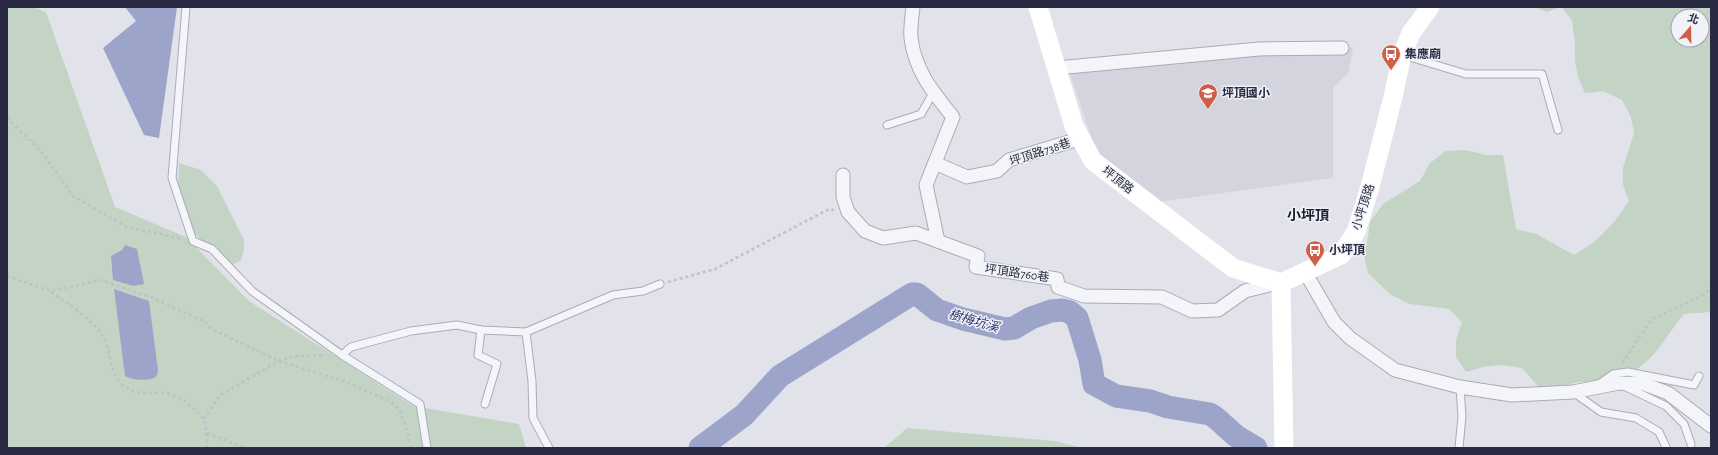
<svg xmlns="http://www.w3.org/2000/svg" width="1718" height="455" viewBox="0 0 1718 455" font-family="'Alegreya Sans','Noto Sans TC',sans-serif">
  <style>
    .built { fill: #d4d4df }
    .green { fill: #c3d4c4; fill-rule: evenodd }
    .water { fill: #9da4ca }
    .lines { fill: none; stroke-linecap: round; stroke-linejoin: round }
    .river { stroke: #9da4ca; stroke-width: 23 }
    .lane-casing { stroke: #ababb8; stroke-width: 9 }
    .street-casing { stroke: #ababb8; stroke-width: 15 }
    .path { stroke: #bfc0c9; stroke-width: 2.5; stroke-dasharray: 3 3; stroke-linecap: butt }
    .lane { stroke: #f4f5f8; stroke-width: 7 }
    .street { stroke: #f4f5f8; stroke-width: 13 }
    .secondary { stroke: #fff; stroke-width: 19 }
    .labels { text-anchor: middle; stroke-width: 3; stroke-linejoin: round; paint-order: stroke }
    .poi-label { font-size: 12px; font-weight: bold; fill: #2a2b42; stroke: #f1f2f7; text-anchor: start }
    .street-label { font-size: 12px; fill: #2a2b42; stroke: #f1f2f7 }
    .water-label { font-size: 13px; font-style: italic; fill: #333b77; stroke: #f1f2f7 }
    .quarter-label { font-size: 14px; font-weight: bold; fill: #1c1c33; stroke: #f1f2f7 }
  </style>
  <rect width="100%" height="100%" fill="#e2e2ea"/>
  <polygon class="built" points="1353,47 1349,72 1333,88 1333,178 1157,202 1097,154 1068,68"/>
  <g class="green">
    <polygon points="7,7 32,7 46,12 115,207 186,237 249,301 413,406 519,424 526,448 7,448"/>
    <polygon points="1534,7 1560,7 1547,12"/>
    <path d="M 1562,7 L 1711,7 L 1711,312 L 1684,314 C 1676,324 1669,334 1662,344 C 1650,362 1624,382 1602,384 C 1596,385 1589,382 1583,382 C 1570,382 1557,389 1545,394 L 1522,368 L 1501,365 L 1483,367 L 1466,372 L 1456,357 L 1456,340 L 1462,322 L 1449,309 L 1410,304 L 1391,295 L 1368,273 L 1364,256 L 1368,238 L 1370,222 L 1383,204 L 1420,181 L 1430,163 L 1446,151 L 1466,150 L 1486,155 L 1503,155 L 1516,229 L 1536,234 L 1574,255 C 1599,241 1614,224 1629,201 L 1623,185 L 1623,168 L 1634,133 L 1631,117 L 1622,100 L 1603,91 L 1585,93 L 1578,77 L 1575,61 L 1575,42 L 1572,21 ZM 1678,16 L 1702,16 L 1702,40 L 1678,40 Z"/>
    <polygon points="179,163 201,170 217,186 244,240 244,250 241,260 230,266 193,232 178,189"/>
    <polygon points="907,428 1055,441 1082,448 884,448"/>
  </g>
  <g class="water">
    <polygon points="125,7 177,7 159,138 144,135 103,48 136,21"/>
    <polygon points="125,245 137,249 144,284 133,286 113,280 111,256 122,250"/>
    <path d="M 114,289 L 149,301 L 158,370 C 158,373 157,377 154,378 C 146,381 132,380 125,376 Z"/>
  </g>
  <g class="lines">
    <polyline class="river" points="700,448 744,415 780,376 912,294 917,294 937,310 963,319 1005,329 1014,328 1031,318 1051,311 1062,310 1070,312 1077,318 1090,360 1094,384 1116,396 1150,401 1168,407 1210,414 1216,418 1236,436 1256,448"/>
    <g class="lane-casing">
      <g id="lane">
        <polyline points="186,7 172,178 193,241 212,249 252,291 342,355 420,404 427,448"/>
        <polyline points="1403,55 1466,74 1542,74 1558,130"/>
        <polyline points="887,125 921,114 933,93"/>
        <polyline points="481,330 478,355 497,364 485,404"/>
        <polyline points="526,332 532,381 533,418 549,448"/>
        <polyline points="342,355 351,347 411,331 457,325 481,330 526,332 613,295 643,291 660,284"/>
        <polyline points="1599,384 1613,374 1628,372 1694,385 1699,376"/>
        <polyline points="1624,386 1666,406 1684,424 1691,444"/>
        <polyline points="1573,392 1601,412 1636,418 1659,432 1666,447"/>
        <polyline points="1459,448 1462,416 1460,387"/>
      </g>
    </g>
    <g class="street-casing">
      <g id="street">
        <path d="M 913,7 C 912,17 910,28 911,38 C 915,71 933,92 953,117 L 926,185 L 938,241"/>
        <polyline points="1057,68 1259,49 1342,48"/>
        <polyline points="935,163 967,177 997,171 1009,160 1079,139"/>
        <polyline points="843,175 843,197 848,212 865,231 883,238 916,233 978,256 976,267 1057,279 1058,287 1084,296 1162,297 1192,311 1218,310 1245,291 1277,283"/>
        <polyline points="1305,272 1334,322 1350,338 1395,370 1460,387 1512,395 1573,392 1619,383 1644,384 1668,393 1711,426"/>
      </g>
    </g>
    <g class="path">
      <polyline points="7,118 40,150 73,196 127,227 183,239"/>
      <polyline points="7,276 51,291 101,280 153,298 205,322 212,329 279,361 346,382 391,402 399,409 405,424 411,448"/>
      <polyline points="668,282 715,269 829,209 834,210"/>
      <path d="M 51,292 C 67,303 98,323 105,340 C 111,355 110,374 123,385 C 137,397 150,391 166,393 C 177,394 201,411 204,421 C 207,429 207,439 206,448"/>
      <polyline points="1622,363 1652,319 1704,295 1711,288"/>
      <polyline points="204,419 220,395 279,361 294,356 326,355"/>
      <polyline points="207,433 246,448"/>
    </g>
    <use href="#lane" class="lane"/>
    <use href="#street" class="street"/>
    <g class="secondary">
      <polyline points="1038,7 1074,126 1093,161 1233,268 1281,283"/>
      <polyline points="1281,283 1341,255 1356,232 1370,187 1393,97 1402,55 1411,33 1430,7"/>
      <polyline points="1281,283 1284,448"/>
    </g>
  </g>
  <defs>
    <g id="bus-pin" transform="scale(1)"><path d="M0 17L-7.5 6A9.5 9.5 0 1 1 7.5 6Z" fill="#cf5f47" stroke="#f1f2f7"/><path d="M-5-6H5V4H4V6H2V4H-2V6H-4V4H-5ZM-3.5-4V0h7V-4ZM-3.5 1.2v1.5H-2V1.2ZM2 1.2v1.5H3.5V1.2Z" fill="#fff"/></g>
    <g id="school-pin" transform="scale(1)"><path d="M0 17L-7.5 6A9.5 9.5 0 1 1 7.5 6Z" fill="#cf5f47" stroke="#f1f2f7"/><path d="M0-5L7-2L0 1L-7-2ZM-4 1L0 2.5L4 1V4Q0 6-4 4Z" fill="#fff"/></g>
  </defs>
  <g fill-rule="evenodd">
    <use href="#bus-pin" x="1391" y="54"/>
    <use href="#school-pin" x="1208" y="93"/>
    <use href="#bus-pin" x="1315" y="250"/>
  </g>
  <g class="labels">
    <g class="poi-label">
      <text x="1405" y="58">集應廟</text>
      <text x="1222" y="97">坪頂國小</text>
      <text x="1329" y="254">小坪頂</text>
    </g>
    <g class="street-label">
      <text transform="translate(1040 152) rotate(-18)" y="4">坪頂路738巷</text>
      <text transform="translate(1118 180) rotate(38)" y="4">坪頂路</text>
      <text transform="translate(1363 207) rotate(-72)" y="4">小坪頂路</text>
      <text transform="translate(1017 273) rotate(8)" y="4">坪頂路760巷</text>
    </g>
    <g class="water-label">
      <text transform="translate(974 320) rotate(16)" y="5">樹梅坑溪</text>
    </g>
    <g class="quarter-label">
      <text x="1308" y="220">小坪頂</text>
    </g>
  </g>
  <rect width="1718" height="455" fill="none" stroke="#2a2b42" stroke-width="16"/>
  <g transform="translate(1690 28) rotate(20)"><circle r="19" fill="#f1f2f7" stroke="#a1a2af"/>
  <path d="M0-3L7 15L0 10L-7 15Z" fill="#cf5f47"/>
  <text y="-6" font-size="11" font-weight="bold" text-anchor="middle" fill="#2a2b42">北</text>
  </g>
</svg>
